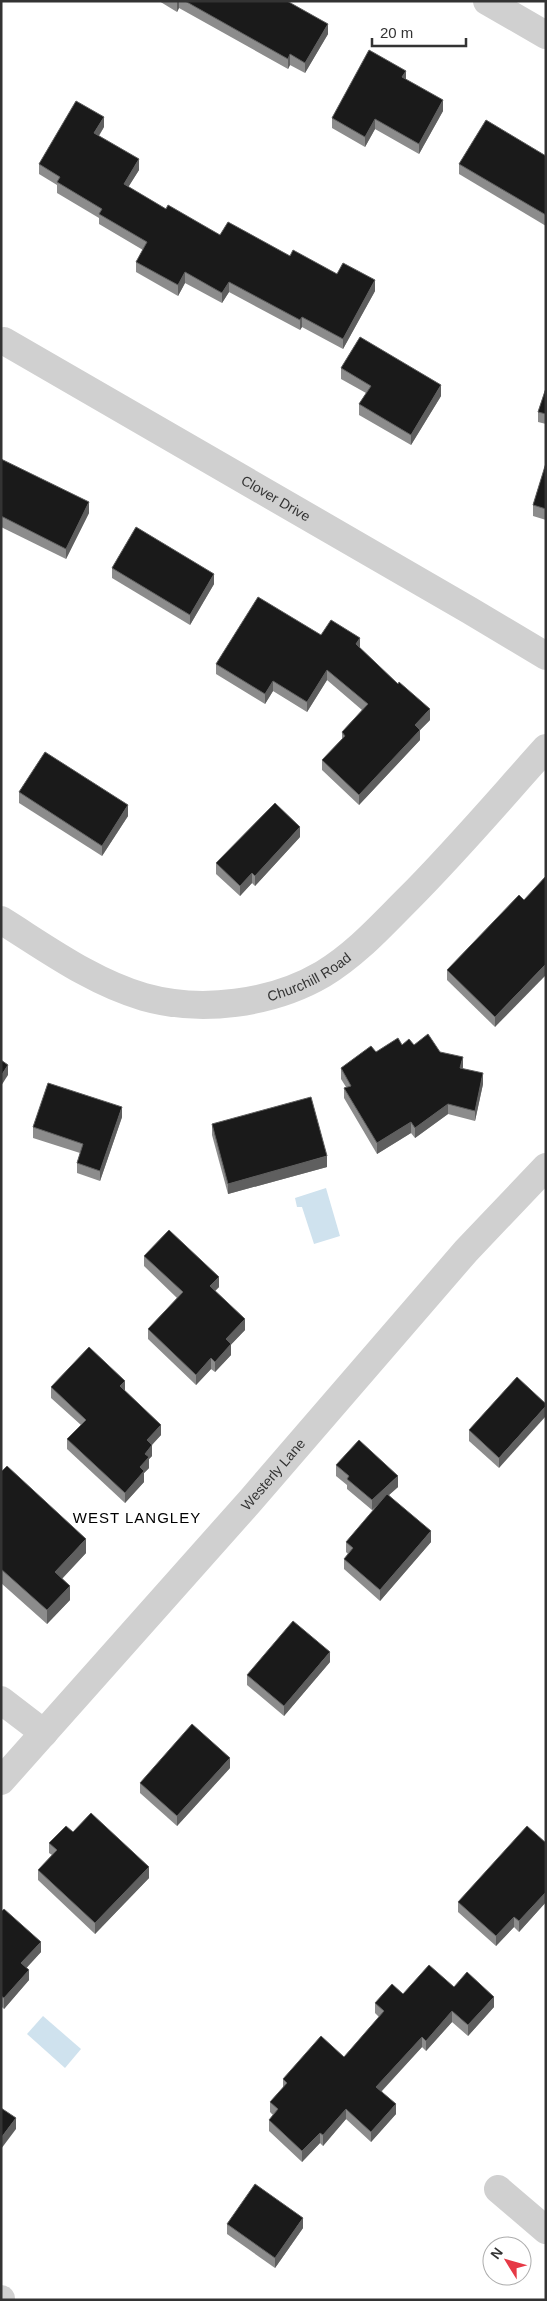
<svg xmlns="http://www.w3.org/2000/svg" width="547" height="2301" viewBox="0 0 547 2301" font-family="Arial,sans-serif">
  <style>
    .water { fill: #cfe2ee }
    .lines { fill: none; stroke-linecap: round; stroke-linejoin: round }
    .minor { stroke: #d0d0d0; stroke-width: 28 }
    .wall { fill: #8c8c8c }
    .shaded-wall { fill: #5f5f5f }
    .building { fill: #1a1a1a; stroke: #5f5f5f }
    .labels { text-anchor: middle; stroke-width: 5; stroke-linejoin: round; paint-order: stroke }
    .street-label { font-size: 14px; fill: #333; stroke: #fff }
    .neighbourhood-label { font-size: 15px; letter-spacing: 1px; fill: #000; stroke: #fff }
  </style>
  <rect width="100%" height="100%" fill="#fff"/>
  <g class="water">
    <polygon points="326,1188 340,1236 314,1244 302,1207 297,1207 295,1198"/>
    <polygon points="43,2016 81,2049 65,2068 27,2034"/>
  </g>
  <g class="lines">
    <g class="minor">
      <polyline points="487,1 546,35"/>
      <path id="s1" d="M 4,341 L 469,610 L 546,656"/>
      <path id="s2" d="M 1,920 C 46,948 92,982 144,997 C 201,1013 272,1004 323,974 C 356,954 381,926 408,899 C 456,851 500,799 546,748"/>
      <polyline points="1,1700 44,1733"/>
      <path id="s3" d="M 1,1781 L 251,1500 L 466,1251 L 546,1167"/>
      <polyline points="498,2189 546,2230"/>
      <polyline points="1,2299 1,2300"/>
    </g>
  </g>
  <g class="wall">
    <polygon points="159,1 287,1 328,34 305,73 290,65 288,69 179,8 177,12"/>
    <polygon points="406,80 443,111 419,154 375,129 365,147 332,128 332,118"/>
    <polygon points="104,127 99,136 139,170 128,187 166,209 220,235 290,256 337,274 375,291 343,349 302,327 300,330 229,292 222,303 185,283 178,296 136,272 136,262 143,250 99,224 99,218 57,193 57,185 39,174 39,164"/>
    <polygon points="546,156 546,226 459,174 459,164"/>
    <polygon points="341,368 441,396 411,445 359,415 359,404 366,393 341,379"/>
    <polygon points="546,388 546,424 538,422 538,412"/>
    <polygon points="1,459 89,513 66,559 1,527"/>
    <polygon points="546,463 546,520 533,516 533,505"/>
    <polygon points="112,568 214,584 190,625 112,578"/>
    <polygon points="321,635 360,648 430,720 420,730 420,740 359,805 322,770 322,760 342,739 342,732 362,710 327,680 307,712 273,691 265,704 216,674 216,664"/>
    <polygon points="19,792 128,816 102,856 19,803"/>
    <polygon points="300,837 255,886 252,883 240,896 216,874 216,863"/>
    <polygon points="524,900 495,1027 447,980 447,970"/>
    <polygon points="402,1045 414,1045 440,1052 463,1067 462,1069 483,1084 475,1121 448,1114 415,1138 411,1133 377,1154 344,1098 344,1088 346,1087 341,1079 341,1068 376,1052"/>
    <polygon points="122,1117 100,1181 77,1173 77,1163 80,1153 33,1138 33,1127"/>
    <polygon points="212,1124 327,1167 228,1194 212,1135"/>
    <polygon points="144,1256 219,1287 215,1291 245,1330 231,1344 231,1355 215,1372 211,1369 196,1385 148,1339 148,1329 177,1298 144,1266"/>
    <polygon points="517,1377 499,1468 469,1441 469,1430"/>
    <polygon points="51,1387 125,1391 161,1435 152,1445 152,1456 149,1459 149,1468 144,1473 144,1482 125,1503 67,1449 67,1439 81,1425 51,1398"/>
    <polygon points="336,1465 398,1487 389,1495 431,1542 380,1601 344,1569 344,1559 348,1554 346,1552 346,1542 377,1506 372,1510 347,1489 347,1485 336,1476"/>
    <polygon points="1,1472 86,1553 62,1579 70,1600 47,1624 1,1583"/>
    <polygon points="330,1662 284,1716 247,1685 247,1675"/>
    <polygon points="230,1768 177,1826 140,1793 140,1783"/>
    <polygon points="73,1832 149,1878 95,1934 38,1880 38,1870 52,1855 49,1853 49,1843"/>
    <polygon points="546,1843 546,1902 519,1932 514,1927 496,1946 458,1912 458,1902"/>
    <polygon points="1,1912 41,1952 26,1968 29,1980 4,2009 1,2006"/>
    <polygon points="454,1987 494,2007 468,2036 452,2022 426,2051 422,2047 382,2091 396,2114 371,2142 346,2119 323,2146 320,2143 302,2162 269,2131 269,2120 273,2115 270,2112 270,2102 283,2088 283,2079 344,2057 379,2017 375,2013 375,2003 403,1994"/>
    <polygon points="227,2224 303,2228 275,2268 227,2234"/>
  </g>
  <g class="shaded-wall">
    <polygon points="177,1 179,1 179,8 177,12"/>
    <polygon points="328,24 328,34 305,73 305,63"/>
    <polygon points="290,54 290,65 288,69 288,59"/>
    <polygon points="406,71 406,81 402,77"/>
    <polygon points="443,100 443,111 419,154 419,144"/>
    <polygon points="104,117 104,127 94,143 94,133"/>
    <polygon points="375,119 375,129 365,147 365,137"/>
    <polygon points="139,159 139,170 124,194 124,184"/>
    <polygon points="185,272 185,283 178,296 178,285"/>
    <polygon points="375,280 375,291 343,349 343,339"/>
    <polygon points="229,282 229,292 222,303 222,293"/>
    <polygon points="302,317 302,327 300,330 300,320"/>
    <polygon points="441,385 441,396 411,445 411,435"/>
    <polygon points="89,502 89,513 66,559 66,549"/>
    <polygon points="214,574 214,584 190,625 190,615"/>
    <polygon points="360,638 360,648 356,644"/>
    <polygon points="327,670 327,680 307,712 307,702"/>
    <polygon points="273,681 273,691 265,704 265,694"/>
    <polygon points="430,709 430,720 420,730 420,740 359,805 359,795 415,725"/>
    <polygon points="128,805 128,816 102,856 102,846"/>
    <polygon points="300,827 300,837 255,886 255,876"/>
    <polygon points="252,873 252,883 240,896 240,886"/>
    <polygon points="546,964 546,975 495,1027 495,1017"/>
    <polygon points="463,1057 463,1067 460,1079 460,1068"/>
    <polygon points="8,1065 8,1075 1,1086 1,1076"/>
    <polygon points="483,1073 483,1084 475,1121 475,1111"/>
    <polygon points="448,1104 448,1114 415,1138 415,1128"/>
    <polygon points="122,1107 122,1117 100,1181 100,1171"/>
    <polygon points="411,1122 411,1133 377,1154 377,1143"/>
    <polygon points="327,1156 327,1167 228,1194 228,1184"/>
    <polygon points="219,1277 219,1287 210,1296 210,1286"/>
    <polygon points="245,1319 245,1330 226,1350 226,1339"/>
    <polygon points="231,1344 231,1355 215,1372 215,1362"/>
    <polygon points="211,1358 211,1369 196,1385 196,1375"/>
    <polygon points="125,1381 125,1391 120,1386"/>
    <polygon points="546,1406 546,1416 499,1468 499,1458"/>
    <polygon points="161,1425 161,1435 147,1450 147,1440"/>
    <polygon points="152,1445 152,1456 149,1459 149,1468 144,1473 144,1482 125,1503 125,1493 140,1467 145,1454"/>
    <polygon points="398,1476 398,1487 372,1510 372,1500"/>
    <polygon points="431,1531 431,1542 380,1601 380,1590"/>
    <polygon points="86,1539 86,1553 55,1586 55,1572"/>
    <polygon points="70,1586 70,1600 47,1624 47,1610"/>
    <polygon points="330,1652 330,1662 284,1716 284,1706"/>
    <polygon points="230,1758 230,1768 177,1826 177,1816"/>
    <polygon points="149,1867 149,1878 95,1934 95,1923"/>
    <polygon points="546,1892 546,1902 519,1932 519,1921"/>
    <polygon points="514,1917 514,1927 496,1946 496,1936"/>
    <polygon points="41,1942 41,1952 21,1974 21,1963"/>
    <polygon points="29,1970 29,1980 4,2009 4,1998"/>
    <polygon points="494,1997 494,2007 468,2036 468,2025"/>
    <polygon points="452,2011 452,2022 426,2051 426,2041"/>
    <polygon points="422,2037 422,2047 376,2097 376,2087"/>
    <polygon points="396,2104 396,2114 371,2142 371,2132"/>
    <polygon points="346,2109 346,2119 323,2146 323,2135"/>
    <polygon points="16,2118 16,2129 1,2149 1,2138"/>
    <polygon points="320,2133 320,2143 302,2162 302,2151"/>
    <polygon points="303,2218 303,2228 275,2268 275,2258"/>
  </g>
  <g class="building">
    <polygon points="185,1 287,1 328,24 305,63 290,54 288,59"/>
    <polygon points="369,50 406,71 402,77 443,100 419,144 375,119 365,137 332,118"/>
    <polygon points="76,101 104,117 94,133 139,159 124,184 166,209 168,205 220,235 228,222 290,256 293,250 337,274 343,263 375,280 343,339 302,317 300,320 229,282 222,293 185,272 178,285 136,262 147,242 99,214 102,209 57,182 60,177 39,164"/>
    <polygon points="486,120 546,156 546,215 459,164"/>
    <polygon points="360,337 441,385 411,435 359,404 371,386 341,368"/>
    <polygon points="546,388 546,414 538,412"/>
    <polygon points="1,459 89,502 66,549 1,516"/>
    <polygon points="546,463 546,509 533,505"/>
    <polygon points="136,527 214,574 190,615 112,568"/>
    <polygon points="258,597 321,635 331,620 360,638 356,644 398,684 399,682 430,709 415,725 420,730 359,795 322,760 345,736 342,732 368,704 327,670 307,702 273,681 265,694 216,664"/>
    <polygon points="45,752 128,805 102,846 19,792"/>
    <polygon points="275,803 300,827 255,876 252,873 240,886 216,863"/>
    <polygon points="546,876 546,964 495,1017 447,970 519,895 524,900"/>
    <polygon points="428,1034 440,1052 463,1057 460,1068 483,1073 475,1111 448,1104 415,1128 411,1122 377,1143 344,1088 351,1086 341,1068 371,1046 376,1052 398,1038 402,1045 409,1039 414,1045"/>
    <polygon points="1,1060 8,1065 1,1076"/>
    <polygon points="48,1083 122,1107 100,1171 77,1163 83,1144 33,1127"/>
    <polygon points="311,1097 327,1156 228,1184 212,1124"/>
    <polygon points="169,1230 219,1277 210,1286 245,1319 226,1339 231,1344 215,1362 211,1358 196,1375 148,1329 183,1292 144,1256"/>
    <polygon points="89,1347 125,1381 120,1386 161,1425 147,1440 152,1445 145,1454 149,1457 140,1467 144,1471 125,1493 67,1439 86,1420 51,1387"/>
    <polygon points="517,1377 546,1404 546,1406 499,1458 469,1430"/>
    <polygon points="359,1440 398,1476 372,1500 347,1479 349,1476 336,1465"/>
    <polygon points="7,1466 86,1539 55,1572 70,1586 47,1610 1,1569 1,1472"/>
    <polygon points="387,1494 431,1531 380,1590 344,1559 353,1548 346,1542"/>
    <polygon points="293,1621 330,1652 284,1706 247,1675"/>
    <polygon points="192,1724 230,1758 177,1816 140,1783"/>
    <polygon points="91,1813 149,1867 95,1923 38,1870 57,1850 49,1843 66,1826 73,1832"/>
    <polygon points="527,1826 546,1843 546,1892 519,1921 514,1917 496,1936 458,1902"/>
    <polygon points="4,1909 41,1942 21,1963 29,1970 4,1998 1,1996 1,1912"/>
    <polygon points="429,1965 454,1987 467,1972 494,1997 468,2025 452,2011 426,2041 422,2037 376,2087 396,2104 371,2132 346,2109 323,2135 320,2133 302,2151 269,2120 278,2109 270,2102 287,2083 283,2079 321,2036 344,2057 384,2011 375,2003 392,1984 403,1994"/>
    <polygon points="1,2108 16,2118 1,2138"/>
    <polygon points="255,2184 303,2218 275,2258 227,2224"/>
  </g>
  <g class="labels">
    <g class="street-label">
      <text dy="5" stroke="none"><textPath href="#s1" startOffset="314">Clover Drive</textPath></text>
      <text dy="5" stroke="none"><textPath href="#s2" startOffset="334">Churchill Road</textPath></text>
      <text dy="5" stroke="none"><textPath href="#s3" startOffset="410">Westerly Lane</textPath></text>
    </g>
    <g class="neighbourhood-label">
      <text x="137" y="1523">WEST LANGLEY</text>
    </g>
  </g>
  <rect width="547" height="2301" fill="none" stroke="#333333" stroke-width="5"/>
  <g transform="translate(507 2261) rotate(307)"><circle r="24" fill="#ffffff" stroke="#adadad"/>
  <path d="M0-4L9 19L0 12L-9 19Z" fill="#e63946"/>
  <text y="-8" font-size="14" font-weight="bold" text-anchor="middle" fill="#333333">N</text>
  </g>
  <path d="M372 38v8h94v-8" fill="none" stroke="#333333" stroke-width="2.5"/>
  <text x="380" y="38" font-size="15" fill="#333333" stroke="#ffffff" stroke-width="4" paint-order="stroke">20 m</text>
</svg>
